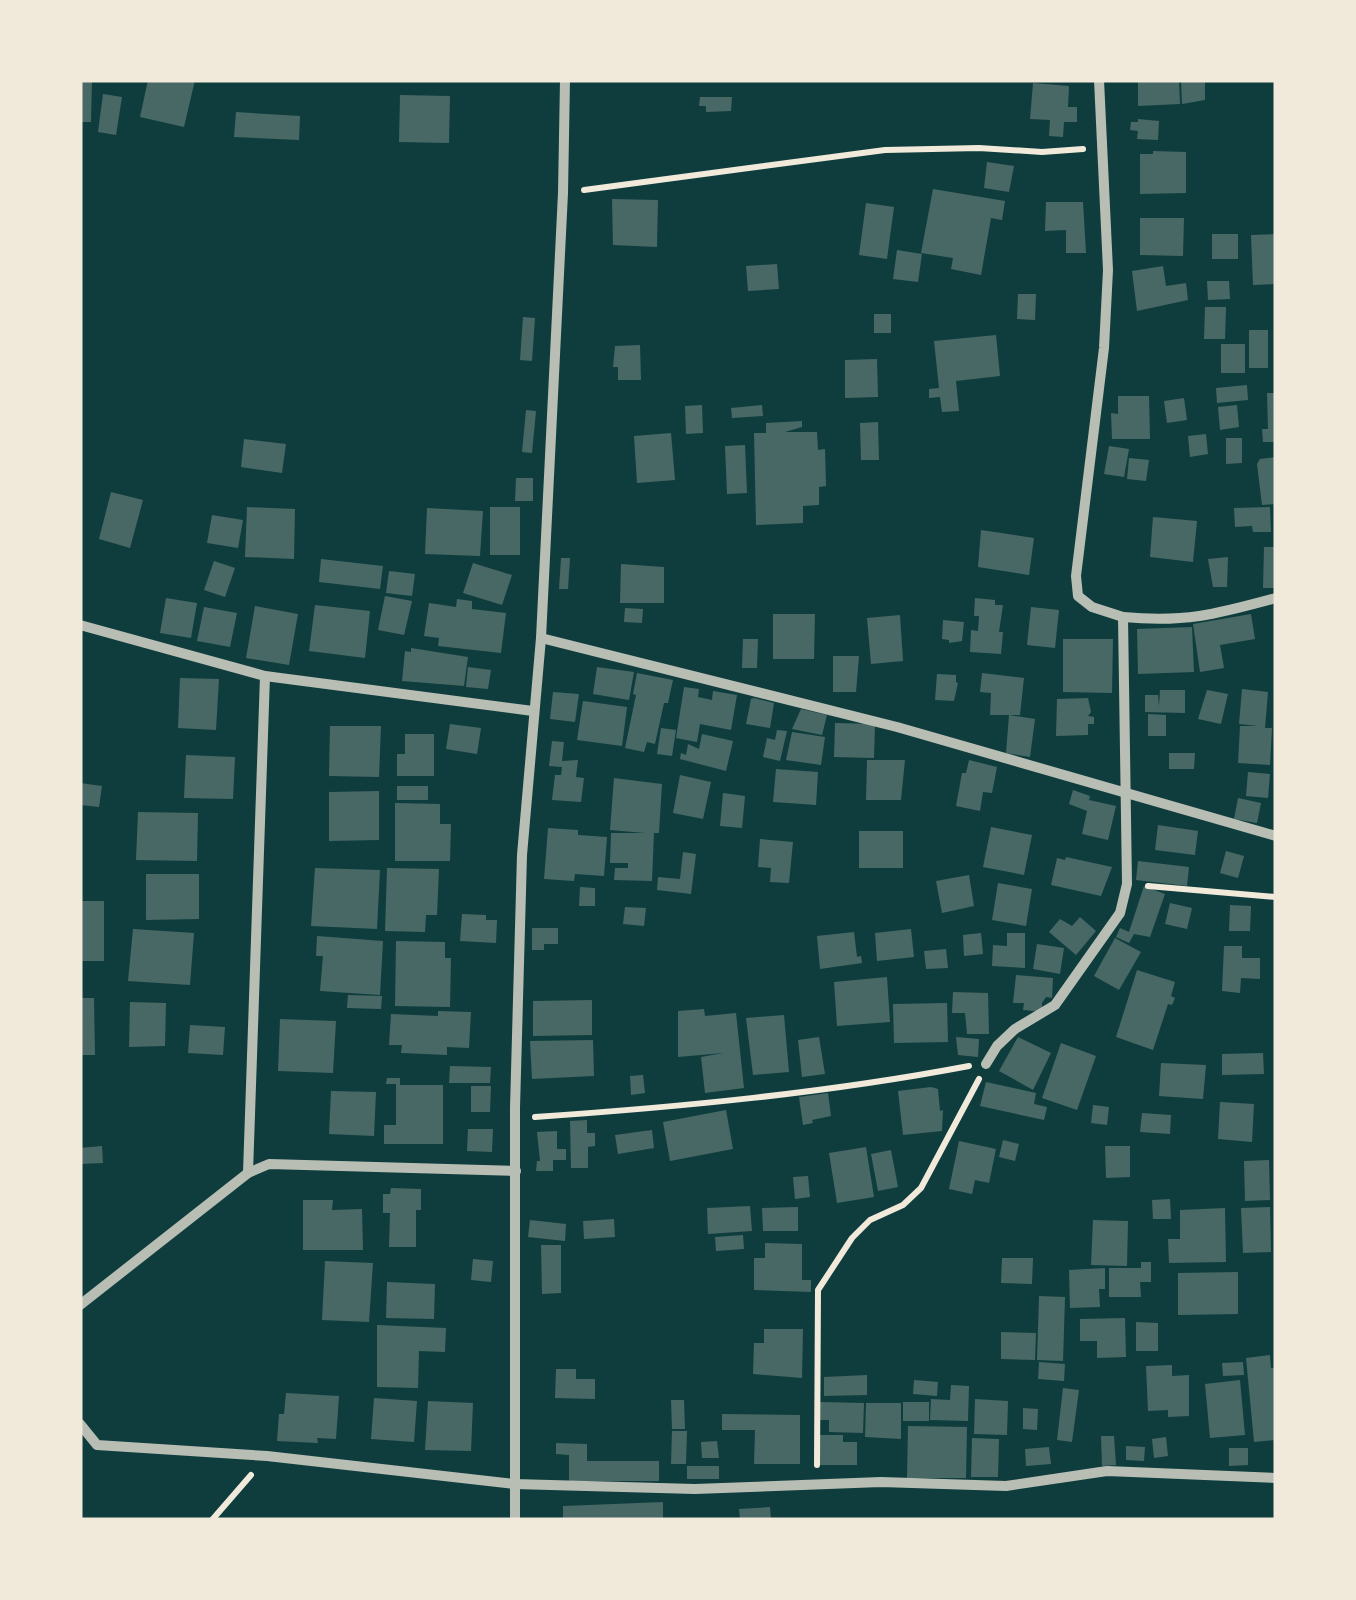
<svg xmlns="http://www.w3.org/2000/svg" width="1356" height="1600" viewBox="0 0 1356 1600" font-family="'Public Sans',sans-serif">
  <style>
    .building { fill: #486865 }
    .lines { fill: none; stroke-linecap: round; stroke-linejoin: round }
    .path { stroke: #f1e9da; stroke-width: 6 }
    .minor { stroke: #b8beb3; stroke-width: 10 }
  </style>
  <rect width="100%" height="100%" fill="#0f3d3e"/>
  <g class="building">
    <polygon points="80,80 92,80 91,122 80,122"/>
    <polygon points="148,80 195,80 184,127 140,117"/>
    <polygon points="1138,80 1179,80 1180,104 1138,106"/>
    <polygon points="1181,80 1205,80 1205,100 1182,104"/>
    <polygon points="1033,83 1069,86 1068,107 1077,107 1077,122 1064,122 1063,137 1049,136 1050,120 1030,119"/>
    <polygon points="103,94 122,97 116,135 98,132"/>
    <polygon points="400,95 450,96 449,143 399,142"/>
    <polygon points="700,97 732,97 731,111 706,112 706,106 699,106"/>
    <polygon points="236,112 300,116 299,140 234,137"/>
    <polygon points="1138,119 1159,121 1158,140 1137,139 1138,131 1130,130 1131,122 1138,122"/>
    <polygon points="1153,151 1186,152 1186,193 1140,194 1140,154 1153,154"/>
    <polygon points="987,162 1014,166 1009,192 984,188"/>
    <polygon points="933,189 1005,201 1002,220 991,218 981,275 951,269 953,258 921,253"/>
    <polygon points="612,199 658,200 657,247 613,245"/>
    <polygon points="1046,202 1083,202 1086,253 1066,253 1066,230 1045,231"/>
    <polygon points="866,203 894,207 887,259 859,255"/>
    <polygon points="1140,218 1184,218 1183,256 1140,255"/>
    <rect x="1212" y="234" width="26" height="25"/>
    <polygon points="1276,234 1276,284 1253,285 1251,235"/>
    <polygon points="897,250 922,254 918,282 893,279"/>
    <polygon points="777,264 779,289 748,291 746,266"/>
    <polygon points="1163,266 1166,286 1186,283 1188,300 1137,311 1132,271"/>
    <polygon points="1207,281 1229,281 1230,299 1208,300"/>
    <polygon points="1018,294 1036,294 1035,320 1017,319"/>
    <polygon points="1205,307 1226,307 1225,339 1204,339"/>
    <rect x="874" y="314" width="17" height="19"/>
    <polygon points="523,317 535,318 532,361 520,360"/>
    <rect x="1249" y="330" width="19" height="38"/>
    <polygon points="996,335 1000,376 956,381 959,411 942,412 940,397 929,398 929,389 939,388 934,341"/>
    <rect x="1221" y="344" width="24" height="29"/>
    <polygon points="640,345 641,380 618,380 618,367 613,367 615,346"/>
    <polygon points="877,359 878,397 845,398 845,360"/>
    <polygon points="1247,385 1248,400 1217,403 1216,388"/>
    <polygon points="1267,393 1276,393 1276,442 1263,442 1262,429 1268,429"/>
    <polygon points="1118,396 1149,396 1150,439 1112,439 1111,413 1118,414"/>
    <polygon points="1184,398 1187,420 1167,423 1164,401"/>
    <polygon points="702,405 703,433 686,434 685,406"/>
    <polygon points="762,405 763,416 732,418 731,408"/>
    <polygon points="1237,405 1239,427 1220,430 1218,407"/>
    <polygon points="526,410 536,411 532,453 522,452"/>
    <polygon points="802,421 802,427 785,432 817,432 818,450 825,449 826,486 819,487 819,505 803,506 803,523 756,525 754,433 766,433 766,423"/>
    <polygon points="878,422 879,460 861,460 860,423"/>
    <polygon points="671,433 675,480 637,483 634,436"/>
    <polygon points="1206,434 1208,454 1190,457 1188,436"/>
    <polygon points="1226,438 1242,438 1242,463 1226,464"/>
    <polygon points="244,439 286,444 282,473 241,467"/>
    <polygon points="745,445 747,493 727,494 725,446"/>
    <polygon points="1109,446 1129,449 1124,477 1104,474"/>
    <polygon points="1276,457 1276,504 1262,505 1257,464 1260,459"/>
    <polygon points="1129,458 1149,460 1146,481 1127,479"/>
    <polygon points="516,478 533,478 533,501 515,501"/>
    <polygon points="111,492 143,500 130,548 99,539"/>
    <polygon points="247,507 295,509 294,559 245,557"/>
    <rect x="490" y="507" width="30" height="48"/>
    <polygon points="1270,507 1271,532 1253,532 1252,526 1235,527 1234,508"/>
    <polygon points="427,508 483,511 480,556 425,554"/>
    <polygon points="212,515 243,520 238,548 207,543"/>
    <polygon points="1153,517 1197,521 1193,562 1150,557"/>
    <polygon points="981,530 1034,538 1029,575 978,567"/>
    <polygon points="1264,547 1276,547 1276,588 1263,588"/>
    <polygon points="1228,557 1227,587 1213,587 1208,559"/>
    <polygon points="561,558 570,558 568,589 559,589"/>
    <polygon points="321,559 383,566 380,589 319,582"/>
    <polygon points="214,561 235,568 225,597 204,590"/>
    <polygon points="473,563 512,575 502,605 463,593"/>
    <polygon points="621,564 664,567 664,603 620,603"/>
    <polygon points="389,571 415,574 412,596 386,593"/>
    <polygon points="385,596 412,601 404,635 378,630"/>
    <polygon points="166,598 197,603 191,638 160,633"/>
    <polygon points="975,598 995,600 995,605 1003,605 999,632 1003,632 1001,654 970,652 971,630 978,631 979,616 974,616"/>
    <polygon points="457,599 472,601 472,609 506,613 501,653 438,646 439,638 424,636 429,603 456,607"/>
    <polygon points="315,605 370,611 365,658 309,651"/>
    <polygon points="255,606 298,614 289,665 246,658"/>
    <polygon points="204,607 237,613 230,647 197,641"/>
    <polygon points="1031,607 1059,610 1055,648 1027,645"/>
    <polygon points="625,608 643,609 642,623 624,622"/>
    <polygon points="773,614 815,614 814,659 773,659"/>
    <polygon points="1251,614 1255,639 1220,645 1224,668 1200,672 1193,624"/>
    <polygon points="900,615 903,661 871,664 867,618"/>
    <polygon points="943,620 964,622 962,641 949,643 949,640 942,639"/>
    <polygon points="1192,627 1194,672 1138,674 1137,629"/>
    <polygon points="743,639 758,639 757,668 742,668"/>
    <polygon points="1063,639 1113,639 1112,693 1063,692"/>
    <polygon points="411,648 468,657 464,686 402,681 405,651 411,652"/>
    <polygon points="833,656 859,656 856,692 833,692"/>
    <polygon points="468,667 491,670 488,689 466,687"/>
    <polygon points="597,667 634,672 629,700 593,694"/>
    <polygon points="637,673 673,680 668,703 664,703 655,744 647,742 644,752 625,748 636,695 633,694"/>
    <polygon points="982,673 1024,678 1020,715 990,715 991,693 980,692"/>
    <polygon points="937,674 956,675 956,682 958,683 954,701 935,700"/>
    <polygon points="180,678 219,679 216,730 178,728"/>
    <polygon points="684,687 699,689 698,697 712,700 713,691 737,695 731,730 700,724 697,742 676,738"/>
    <polygon points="1242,689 1268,692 1265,728 1272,728 1270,765 1238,763 1240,726 1258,726 1239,724"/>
    <polygon points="1160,690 1185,690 1185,713 1145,712 1145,695 1158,695 1159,706"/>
    <polygon points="1207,690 1228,694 1221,724 1198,719"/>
    <polygon points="553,692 579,694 575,722 550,719"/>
    <polygon points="754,698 774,703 770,728 746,724 751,699"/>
    <polygon points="1088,698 1091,712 1088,716 1094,717 1094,724 1088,724 1088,735 1056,736 1057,699"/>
    <polygon points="583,701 627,707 622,746 577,740"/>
    <polygon points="801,709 827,715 822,735 792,729"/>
    <polygon points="1148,714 1166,715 1166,736 1148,736"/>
    <polygon points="1009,715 1035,719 1030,757 1006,753"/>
    <polygon points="835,723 875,724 874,758 834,757"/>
    <polygon points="450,724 481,728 477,754 446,749"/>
    <polygon points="330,726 381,726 379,777 329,776"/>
    <polygon points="661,728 676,730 672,756 657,754"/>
    <polygon points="777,730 787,731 780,761 763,757 767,738 775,740"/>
    <polygon points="792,732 825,737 821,765 786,760"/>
    <polygon points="405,734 434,734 434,776 397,776 397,754 405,754"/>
    <polygon points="702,734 733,741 726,771 680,759 681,753 686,755 688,744 699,749"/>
    <polygon points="552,741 564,742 562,761 578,760 576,777 584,778 581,802 552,800 555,775 561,775 562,767 549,766"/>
    <polygon points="1169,753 1195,753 1194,769 1169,769"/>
    <polygon points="186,755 235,757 233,799 184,798"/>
    <polygon points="867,760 905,760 901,800 866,800"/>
    <polygon points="969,760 997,767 992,793 983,792 980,811 956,806 962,773 966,773"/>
    <polygon points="776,769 818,772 816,805 773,802"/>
    <polygon points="1248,772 1270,774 1268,798 1246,796"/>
    <polygon points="680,775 711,782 703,819 673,813"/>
    <polygon points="614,778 662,784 659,833 654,833 652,881 614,880 615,868 628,868 628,863 610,863 611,833 645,833 610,830"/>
    <polygon points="80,783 102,786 99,807 80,805"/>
    <rect x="397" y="786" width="31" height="14"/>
    <polygon points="1073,790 1090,796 1089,800 1116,806 1108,840 1082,834 1087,811 1069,804"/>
    <polygon points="379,791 379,840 329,841 329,792"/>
    <polygon points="723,793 745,796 742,828 720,826"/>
    <polygon points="1238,798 1261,803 1257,823 1234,819"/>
    <polygon points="395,803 440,804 440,824 451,824 450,861 395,861"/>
    <polygon points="138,812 198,813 197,861 136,860"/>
    <polygon points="1158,825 1198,831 1195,855 1155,850"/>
    <polygon points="991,827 1032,835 1024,875 983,867"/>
    <polygon points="548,828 578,830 578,835 607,837 604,876 575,874 574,881 544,879"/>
    <rect x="859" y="831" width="44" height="37"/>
    <polygon points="760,839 793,842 789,883 770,882 771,868 758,867"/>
    <polygon points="1226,851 1244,856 1238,878 1220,873"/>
    <polygon points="683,852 696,854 691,894 657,890 658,877 680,879"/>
    <polygon points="1066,857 1112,867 1101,896 1051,885 1057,858 1065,860"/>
    <polygon points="1138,861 1189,867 1187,886 1136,880"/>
    <polygon points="315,868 380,870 377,929 311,926"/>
    <polygon points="387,868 439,869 437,915 426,915 425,932 385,931"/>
    <polygon points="146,874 199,874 199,919 146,920"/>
    <polygon points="969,875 974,906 942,913 936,881"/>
    <polygon points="998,883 1032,889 1026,926 992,920"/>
    <polygon points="1144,886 1165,894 1150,937 1134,934 1129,943 1116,937 1120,928 1129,932"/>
    <polygon points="580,887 595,888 595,906 579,906"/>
    <rect x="80" y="901" width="24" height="60"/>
    <polygon points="1170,903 1192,908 1187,929 1165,924"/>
    <polygon points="1230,905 1251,906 1250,931 1229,931"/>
    <polygon points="625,907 646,908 644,926 623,924"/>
    <polygon points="462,914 486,915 486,920 497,920 496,943 460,941"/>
    <polygon points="1080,917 1096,931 1076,955 1049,932 1060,919 1072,926"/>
    <polygon points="532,928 558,928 558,944 544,944 544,950 532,950"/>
    <polygon points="133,929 194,933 190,985 128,981"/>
    <polygon points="911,929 914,957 877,961 875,933"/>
    <polygon points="854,932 857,957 861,956 862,963 820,969 817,936"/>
    <polygon points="981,933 983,954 964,956 963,935"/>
    <polygon points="1007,933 1025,933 1025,968 992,966 993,945 1007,946"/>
    <polygon points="317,936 383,941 380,995 320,991 323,956 316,956"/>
    <polygon points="1115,938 1141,952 1119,990 1094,976"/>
    <polygon points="396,941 445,942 445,958 451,958 450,1007 395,1006"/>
    <polygon points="1037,944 1064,948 1060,974 1033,969"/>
    <polygon points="1224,946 1242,946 1242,958 1260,958 1260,979 1241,978 1240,993 1222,991"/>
    <polygon points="946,949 948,968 926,969 924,951"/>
    <polygon points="1137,970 1175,982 1171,996 1175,998 1172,1005 1168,1004 1153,1050 1116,1037"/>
    <polygon points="1016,975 1053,978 1052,998 1046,997 1042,1003 1042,1012 1023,1010 1024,1003 1013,1003"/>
    <polygon points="887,977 890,1022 837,1026 834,982"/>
    <polygon points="953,992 988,993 989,1034 967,1034 965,1013 952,1013"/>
    <polygon points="348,995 382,996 381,1009 347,1008"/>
    <polygon points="80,998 94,998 95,1055 80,1055"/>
    <polygon points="592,1000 592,1035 533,1036 533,1001"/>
    <polygon points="130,1002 166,1003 165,1046 129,1047"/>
    <polygon points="947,1003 948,1042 894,1043 893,1004"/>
    <polygon points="704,1009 705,1016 736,1013 744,1088 705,1093 701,1057 723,1053 678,1057 678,1011"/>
    <polygon points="438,1011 471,1012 469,1048 447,1047 447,1055 401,1053 402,1045 389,1045 391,1014 438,1016"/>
    <polygon points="784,1015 789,1072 753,1075 746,1018"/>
    <polygon points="280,1019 336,1021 333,1073 278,1071"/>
    <polygon points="190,1025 225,1027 223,1055 188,1053"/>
    <polygon points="819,1037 825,1074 802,1077 798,1040"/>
    <polygon points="956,1037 979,1039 978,1057 958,1055"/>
    <polygon points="1018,1037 1051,1053 1033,1090 999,1071"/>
    <polygon points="593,1040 594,1076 532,1079 530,1041"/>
    <polygon points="1061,1043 1096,1056 1077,1110 1042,1098"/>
    <polygon points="1263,1053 1264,1074 1222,1075 1222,1054"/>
    <polygon points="1161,1063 1206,1065 1203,1099 1159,1096"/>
    <polygon points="450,1066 491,1067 490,1083 449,1083"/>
    <polygon points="643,1075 645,1093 631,1095 630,1076"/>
    <polygon points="387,1078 400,1078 400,1085 443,1085 443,1144 384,1144 384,1125 396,1125 396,1084 386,1084"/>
    <polygon points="986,1082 1036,1093 1034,1104 1047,1107 1044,1120 980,1106"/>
    <polygon points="471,1086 491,1086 490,1112 471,1112"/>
    <polygon points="931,1087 938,1089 940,1111 943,1110 942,1131 903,1135 898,1091"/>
    <polygon points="331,1091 376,1092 374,1136 329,1134"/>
    <polygon points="828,1093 831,1116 812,1120 813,1123 803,1125 799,1097"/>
    <polygon points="1220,1102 1254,1104 1252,1142 1218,1139"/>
    <polygon points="1093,1105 1109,1107 1107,1125 1091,1123"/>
    <polygon points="726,1110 733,1149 670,1161 663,1122"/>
    <polygon points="1142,1113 1171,1115 1170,1134 1140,1132"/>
    <polygon points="587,1120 587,1133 595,1133 595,1146 588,1147 588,1168 571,1168 570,1121"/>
    <polygon points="468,1129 493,1129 492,1152 467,1151"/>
    <polygon points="652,1130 654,1148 618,1154 615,1135"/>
    <polygon points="557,1131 557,1149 566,1149 566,1160 553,1160 553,1171 536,1171 537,1161 540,1161 537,1132"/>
    <polygon points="1003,1140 1019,1144 1015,1161 999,1157"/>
    <polygon points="959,1141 996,1149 989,1183 975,1180 972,1194 949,1189"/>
    <polygon points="102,1146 103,1163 80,1164 80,1148"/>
    <polygon points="1105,1146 1130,1146 1130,1177 1106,1178"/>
    <polygon points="866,1147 874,1197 837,1203 829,1153"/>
    <polygon points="891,1150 898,1187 878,1191 871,1154"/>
    <polygon points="1269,1160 1270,1200 1245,1201 1244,1161"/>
    <polygon points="808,1176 810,1197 795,1199 793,1177"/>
    <polygon points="391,1188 421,1189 421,1210 416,1210 416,1247 389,1247 390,1213 383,1213 383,1194 390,1194"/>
    <polygon points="1170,1199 1171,1219 1153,1219 1152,1200"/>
    <polygon points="303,1200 333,1200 332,1210 362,1209 363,1250 303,1250"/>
    <polygon points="750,1206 752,1231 708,1234 707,1208"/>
    <polygon points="798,1207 798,1231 763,1231 762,1208"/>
    <polygon points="1270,1207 1271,1252 1243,1253 1241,1208"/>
    <polygon points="1225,1208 1226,1262 1169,1263 1168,1239 1180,1239 1180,1210"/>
    <polygon points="614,1219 615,1237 584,1239 583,1221"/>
    <polygon points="530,1220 566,1224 565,1241 528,1237"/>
    <polygon points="1093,1220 1128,1221 1127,1266 1091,1265"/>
    <polygon points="743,1235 744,1249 716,1251 715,1237"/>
    <polygon points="765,1243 802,1244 802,1280 811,1280 811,1292 754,1290 754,1258 765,1258"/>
    <polygon points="541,1245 561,1245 561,1293 542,1294"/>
    <polygon points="1002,1258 1033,1258 1032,1284 1001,1283"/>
    <polygon points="473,1259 493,1261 491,1282 471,1280"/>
    <polygon points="325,1261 373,1263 369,1322 322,1320"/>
    <polygon points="1141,1262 1151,1262 1151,1282 1140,1282 1141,1297 1109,1297 1109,1268 1141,1268"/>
    <polygon points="1105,1268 1105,1289 1099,1289 1100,1307 1070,1308 1069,1270"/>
    <polygon points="1238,1272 1238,1314 1178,1315 1178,1273"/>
    <polygon points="387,1282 435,1284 434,1319 386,1318"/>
    <polygon points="1039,1296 1065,1297 1063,1361 1037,1360"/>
    <polygon points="1125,1318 1126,1357 1097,1358 1097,1341 1080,1341 1080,1319"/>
    <polygon points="1136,1322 1158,1323 1158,1351 1136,1351"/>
    <polygon points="377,1325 446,1328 445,1352 419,1351 418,1388 377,1387"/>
    <polygon points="764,1329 803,1329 802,1378 753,1374 754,1343 764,1343"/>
    <polygon points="1001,1332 1036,1333 1035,1360 1001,1359"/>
    <polygon points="1270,1355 1271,1368 1276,1368 1276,1440 1254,1442 1246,1358"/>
    <polygon points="1039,1362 1065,1364 1064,1381 1038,1379"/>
    <polygon points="1243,1362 1244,1375 1223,1376 1222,1363"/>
    <polygon points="1172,1365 1172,1376 1189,1375 1189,1416 1168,1417 1168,1410 1148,1411 1146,1366"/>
    <polygon points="556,1369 576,1369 576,1379 595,1379 595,1399 555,1398"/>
    <polygon points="867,1375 867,1395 824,1396 824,1377"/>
    <polygon points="914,1380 938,1382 937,1396 913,1394"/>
    <polygon points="1240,1380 1245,1435 1210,1438 1205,1384"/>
    <polygon points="951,1385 969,1386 968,1421 930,1420 931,1399 950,1400"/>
    <polygon points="1063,1388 1079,1390 1072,1442 1057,1440"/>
    <polygon points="286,1393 339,1396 336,1439 317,1438 318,1443 277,1441 279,1414 284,1414"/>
    <polygon points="374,1398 417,1401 414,1442 371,1439"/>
    <polygon points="975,1399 1008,1401 1007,1435 974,1434"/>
    <polygon points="671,1400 684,1400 685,1429 672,1429"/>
    <polygon points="428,1401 473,1403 471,1451 425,1450"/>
    <polygon points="820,1402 864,1403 863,1433 829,1432 829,1420 819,1420"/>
    <rect x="903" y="1402" width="26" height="19"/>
    <polygon points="866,1403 901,1403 901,1439 865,1437"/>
    <polygon points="1023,1408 1038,1409 1037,1430 1023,1429"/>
    <polygon points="722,1414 800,1415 800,1464 754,1464 755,1430 722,1430"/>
    <polygon points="908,1426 967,1427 966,1478 907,1478"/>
    <polygon points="672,1431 687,1431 686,1464 671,1464"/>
    <polygon points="819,1435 843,1435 843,1442 857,1442 857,1465 819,1465"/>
    <polygon points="1101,1436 1114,1436 1116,1465 1102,1466"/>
    <polygon points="1166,1437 1168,1456 1154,1458 1152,1439"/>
    <polygon points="972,1438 999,1439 998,1477 971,1477"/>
    <polygon points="717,1441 719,1458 702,1458 701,1442"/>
    <polygon points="556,1443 587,1444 587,1461 659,1461 659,1481 569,1481 569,1455 556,1454"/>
    <polygon points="1126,1446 1145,1447 1144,1461 1126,1460"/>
    <polygon points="1049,1447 1051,1464 1026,1466 1025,1449"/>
    <polygon points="1229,1448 1248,1448 1248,1465 1229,1466"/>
    <rect x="687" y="1466" width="32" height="13"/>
    <polygon points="663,1502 663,1520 563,1520 563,1506"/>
    <polygon points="770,1507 771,1520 740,1520 739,1509"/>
  </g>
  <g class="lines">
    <g class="path">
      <polyline points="584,190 885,150 979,148 1042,152 1083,149"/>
      <polyline points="1148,886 1276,897"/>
      <path d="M 535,1117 C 680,1107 827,1093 969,1066"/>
      <polyline points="817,1465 818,1290 852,1238 870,1220 903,1205 921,1188 979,1079"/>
      <polyline points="212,1520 251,1475"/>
    </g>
    <g class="minor">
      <path d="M 1123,617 C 1186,623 1217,614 1276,598"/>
      <polyline points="80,625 265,676 533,711"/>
      <polyline points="541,638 897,727 1276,836"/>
      <polyline points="986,1064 997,1046 1015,1029 1055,1005 1120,913 1127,884 1123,617 1092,607 1078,596 1076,576 1104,348 1108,270 1099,80"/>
      <polyline points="248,1173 265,676"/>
      <polyline points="80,1305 248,1173 269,1164 516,1171"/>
      <polyline points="80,1424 97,1445 267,1456 514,1484 695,1489 881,1482 1006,1486 1107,1471 1276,1478"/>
      <polyline points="515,1520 515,1108 522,855 541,638 563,193 565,80"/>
    </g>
  </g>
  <rect width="1356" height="1600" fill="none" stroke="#f1e9da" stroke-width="165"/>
</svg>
